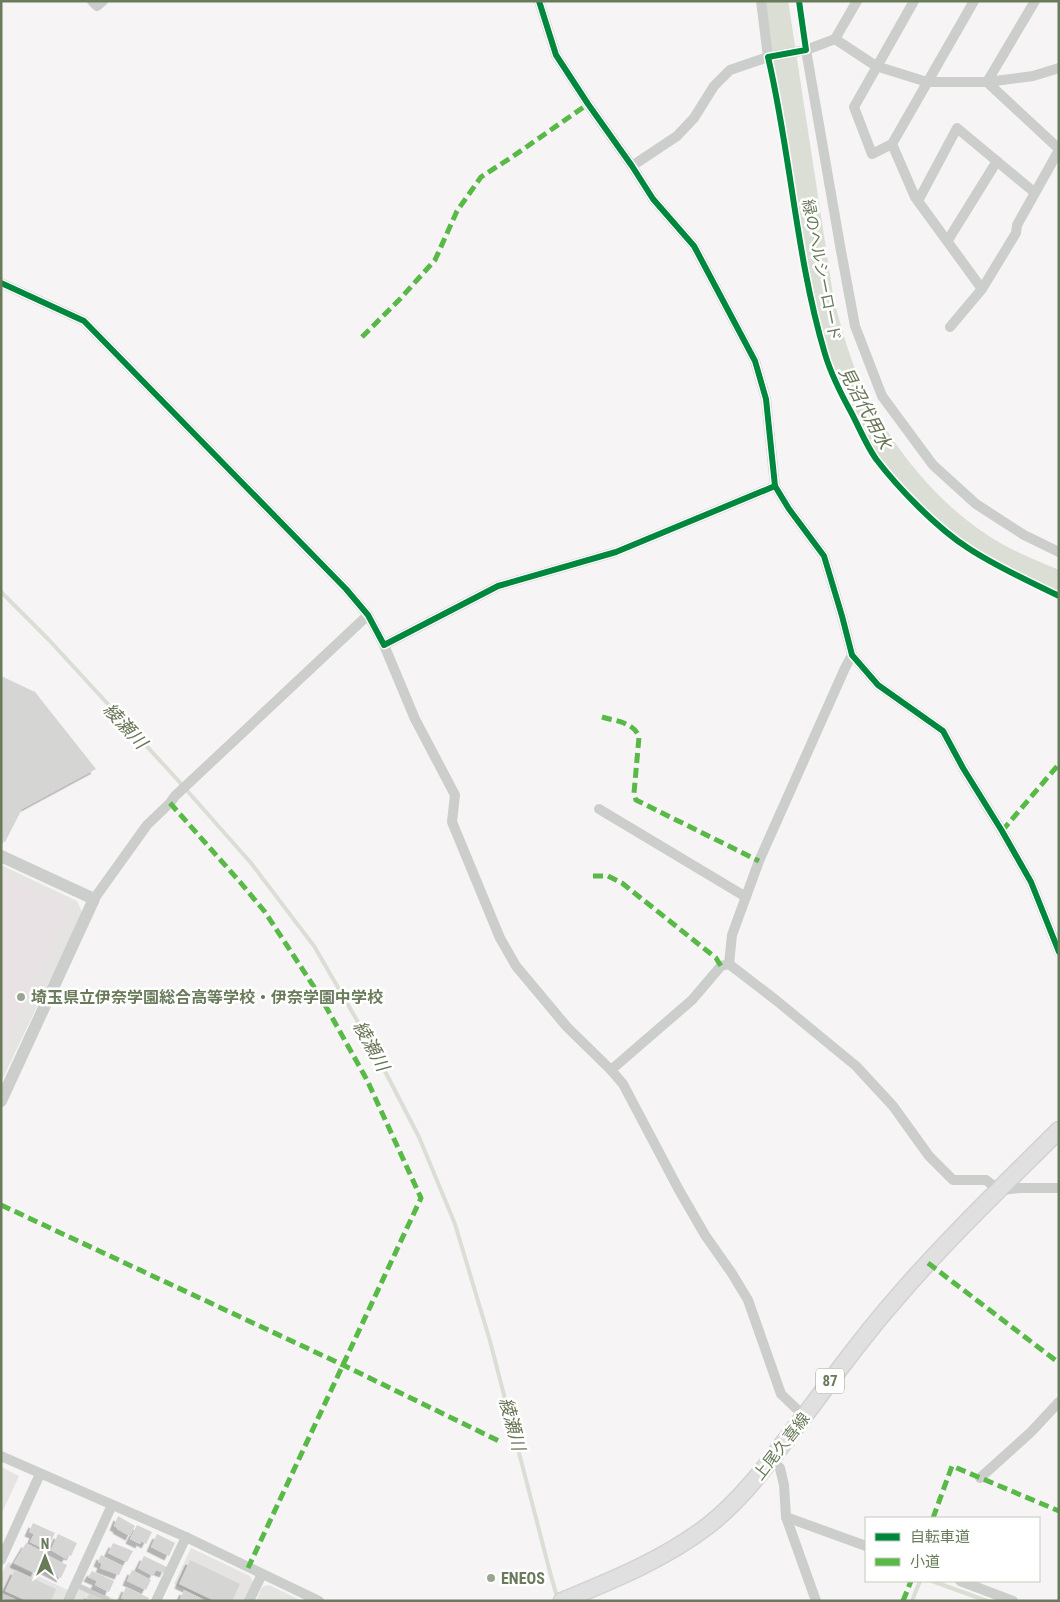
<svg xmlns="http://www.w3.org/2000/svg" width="1060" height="1602" viewBox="0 0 1060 1602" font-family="'Roboto Condensed','Noto Sans JP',sans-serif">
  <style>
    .built { fill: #e5e4e3 }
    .green { fill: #e9e2e4 }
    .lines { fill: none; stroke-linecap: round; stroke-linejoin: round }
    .stream { stroke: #daded4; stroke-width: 4 }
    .river { stroke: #daded4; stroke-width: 24 }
    .building { fill: #d5d5d3; filter: url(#shadow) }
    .primary-casing { stroke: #d2d2d1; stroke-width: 19 }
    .service { stroke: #cccecb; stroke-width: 5 }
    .minor { stroke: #cccecb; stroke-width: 10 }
    .tertiary { stroke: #cccecb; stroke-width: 12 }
    .primary { stroke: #e0e0e0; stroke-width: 16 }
    .quiet { stroke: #58b947; stroke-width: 5; stroke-dasharray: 10 5; stroke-linecap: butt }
    .cycleway-casing { stroke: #fff; stroke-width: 9 }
    .cycleway { stroke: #00873e; stroke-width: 6 }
    .poi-dot { fill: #9aa591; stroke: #fff; stroke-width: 2 }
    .labels { text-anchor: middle; stroke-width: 5; stroke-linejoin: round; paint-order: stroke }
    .shield { fill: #fff; stroke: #96a38c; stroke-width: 1 }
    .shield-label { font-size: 15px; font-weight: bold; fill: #697b5b }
    .street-label { font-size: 16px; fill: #697b5b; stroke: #fff }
    .poi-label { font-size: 16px; font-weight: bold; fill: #697b5b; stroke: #fff; text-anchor: start }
    .water-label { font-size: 18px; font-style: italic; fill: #687555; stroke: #fff }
  </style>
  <defs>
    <filter id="shadow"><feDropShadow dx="-4.5" dy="4.5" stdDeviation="0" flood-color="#0004"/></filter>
  </defs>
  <rect width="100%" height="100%" fill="#f6f4f5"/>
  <g class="built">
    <polygon points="1,865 77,901 82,912 1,1082"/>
    <polygon points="1,1467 19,1476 1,1515"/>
    <polygon points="191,1548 250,1576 253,1582 244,1601 208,1601 174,1584"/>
    <polygon points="8,1562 68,1590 62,1601 7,1601 1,1598 1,1575"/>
    <polygon points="82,1584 114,1599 113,1601 74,1601"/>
    <polygon points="269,1585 302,1601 256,1601 262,1587"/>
  </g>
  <polygon class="green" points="1,873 61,901 67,914 1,1053"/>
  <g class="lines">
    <g class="stream">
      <polyline points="1,592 49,640 175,777 251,863 314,946 373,1048 419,1137 455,1224 490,1341 551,1576 558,1600"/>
      <polyline points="932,1581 987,1601"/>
      <polyline points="912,1601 920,1581"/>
    </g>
    <path class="river" d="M 776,1 L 822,302 C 829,328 836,356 847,381 C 878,451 930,517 997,555 C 1016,566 1038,574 1059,583"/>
  </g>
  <g class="building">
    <polygon points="1,676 35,692 96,769 22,809 5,842 1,840"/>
    <polygon points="118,1516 135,1526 130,1536 117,1529 118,1528 114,1526"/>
    <polygon points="33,1523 55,1533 46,1550 30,1542 34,1534 29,1532"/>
    <polygon points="137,1525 152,1532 146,1544 141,1541 140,1544 130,1539"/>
    <polygon points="58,1534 77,1543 71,1556 68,1555 66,1559 51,1550"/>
    <polygon points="157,1534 175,1543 169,1556 151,1547"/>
    <polygon points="26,1543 45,1553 35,1573 14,1563"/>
    <polygon points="113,1543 133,1551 127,1562 108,1553"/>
    <polygon points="101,1555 123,1566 119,1575 100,1568 102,1564 98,1562"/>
    <polygon points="48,1556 67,1565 61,1578 42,1568"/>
    <polygon points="144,1556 167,1567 164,1573 156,1570 153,1576 138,1568"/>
    <polygon points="190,1560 240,1584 232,1601 215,1601 179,1584"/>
    <polygon points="15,1570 56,1589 51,1601 27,1601 5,1591"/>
    <polygon points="132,1570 151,1580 146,1590 127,1581"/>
    <polygon points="92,1571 114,1581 109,1592 95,1585 97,1581 88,1577"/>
    <polygon points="126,1587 149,1598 147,1601 127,1601 121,1598"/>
    <polygon points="184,1590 206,1601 179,1601"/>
    <polygon points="89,1594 104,1601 86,1601"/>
  </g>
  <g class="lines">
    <g class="primary-casing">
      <path id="primary" d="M 562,1601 C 613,1580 665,1559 709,1525 C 742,1499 767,1465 792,1432 C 826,1388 857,1343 894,1301 C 945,1241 1003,1186 1059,1130"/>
    </g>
    <g class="service">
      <polyline points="76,1585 107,1599"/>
      <polyline points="1,1595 14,1601"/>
    </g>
    <g class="minor">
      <polyline points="92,1 97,6 103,1"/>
      <polyline points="539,1 556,55 588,104 632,166 653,199 694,246 755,361 766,399 775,486 789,509 824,556 842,616 852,655 878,685 943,731 963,768 1002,831 1031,882 1059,952"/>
      <polyline points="761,1 768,57"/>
      <polyline points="974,1 892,144 915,197 982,289"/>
      <polyline points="1035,1 987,82 1059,149"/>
      <polyline points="835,39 876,66 927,82 987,82 1033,76 1059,68"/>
      <polyline points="806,50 841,251 855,326 882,396 933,465 976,504 1024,535 1059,552"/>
      <polyline points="892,144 872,154 854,107 914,1"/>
      <polyline points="632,166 677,136 694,118 714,86 730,70 768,57 806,50 835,39 857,1"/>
      <polyline points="918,201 957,128 1034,192"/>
      <polyline points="948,240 997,161"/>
      <polyline points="1,283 84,321 346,589 368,615 384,645 498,586 616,552 775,486"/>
      <polyline points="950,327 982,289 1016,233 1017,225 1059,150"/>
      <polyline points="384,645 415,719 455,795 452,822 500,938 516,966 567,1027 611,1070 623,1084 679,1190 705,1235 731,1272 748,1300 781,1394 804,1416"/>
      <polyline points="599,809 746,897"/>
      <polyline points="94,899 147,825 170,803 175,796 368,615"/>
      <polyline points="729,964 732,935 759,861 845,668 852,655"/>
      <polyline points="611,1070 692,1000 721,966 729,964 777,1001 856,1066 893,1106 929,1156 953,1180 986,1180 999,1190 1020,1188 1059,1188"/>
      <polyline points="1,1456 186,1537 319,1601"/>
      <polyline points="771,1460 780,1468 784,1485 786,1517 816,1601"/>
      <polyline points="980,1478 1031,1432 1059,1402"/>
      <polyline points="786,1517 866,1546"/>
      <polyline points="1,1560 40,1474"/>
      <polyline points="960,1581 1013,1601"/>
      <polyline points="68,1601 112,1505"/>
      <polyline points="156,1601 186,1537"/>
      <polyline points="249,1601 262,1574"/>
    </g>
    <polyline class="tertiary" points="1,856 94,899 1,1101"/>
    <use href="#primary" class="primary"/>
    <g class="quiet">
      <polyline points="362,337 400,299 435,260 457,211 481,177 512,157 588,104"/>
      <path d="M 602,717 C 615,721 634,722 639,737 L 634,793 L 636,800 L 759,861"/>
      <polyline points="170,803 240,882 265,912 320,996 367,1080 421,1198 248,1568"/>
      <polyline points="1002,831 1059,764"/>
      <polyline points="593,876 608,876 622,883 716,958 721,966"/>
      <polyline points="1,1205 343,1365 499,1441"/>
      <polyline points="928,1263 1059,1363"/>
      <polyline points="933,1518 952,1466 1059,1511"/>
      <polyline points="903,1601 911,1581"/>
    </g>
    <g class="cycleway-casing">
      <g id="cycleway">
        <polyline points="539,1 556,55 588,104 632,166 653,199 694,246 755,361 766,399 775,486 789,509 824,556 842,616 852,655 878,685 943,731 963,768 1002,831 1031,882 1059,952"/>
        <path d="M 799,1 L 806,50 L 768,57 C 791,155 796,257 825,354 C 831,374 841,394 851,412 C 859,427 866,445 876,459 C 899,489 937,528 968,548 C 997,567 1028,581 1059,596"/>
        <polyline points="1,283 84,321 346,589 368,615 384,645 498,586 616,552 775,486"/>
      </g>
    </g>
    <use href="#cycleway" class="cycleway"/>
  </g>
  <g class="poi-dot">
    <circle cx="21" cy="997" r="5"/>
    <circle cx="491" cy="1578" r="5"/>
  </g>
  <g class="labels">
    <rect class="shield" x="816" y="1368.5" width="28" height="25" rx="4"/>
    <g class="shield-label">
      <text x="830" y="1386">87</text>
    </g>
    <g class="street-label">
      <text transform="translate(822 270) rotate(79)" y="6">緑のヘルシーロード</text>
      <text transform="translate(781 1446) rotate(-52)" y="6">上尾久喜線</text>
    </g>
    <g class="poi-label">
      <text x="31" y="1003">埼玉県立伊奈学園総合高等学校・伊奈学園中学校</text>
      <text x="501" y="1584">ENEOS</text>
    </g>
    <g class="water-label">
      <text transform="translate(865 408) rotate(62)" y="6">見沼代用水</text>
      <text transform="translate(125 726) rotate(47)" y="6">綾瀬川</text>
      <text transform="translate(371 1046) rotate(61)" y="6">綾瀬川</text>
      <text transform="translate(512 1424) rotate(75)" y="6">綾瀬川</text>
    </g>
  </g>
  <rect width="1060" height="1602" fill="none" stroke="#697b5b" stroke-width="5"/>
  <rect x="865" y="1517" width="175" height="65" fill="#ffffff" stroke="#c3cabd"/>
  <rect x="875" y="1533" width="25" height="8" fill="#00873e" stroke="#c3cabd"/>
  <text x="910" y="1542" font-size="15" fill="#697b5b">自転車道</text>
  <rect x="875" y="1558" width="25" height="8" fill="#58b947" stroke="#c3cabd"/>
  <text x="910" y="1567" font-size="15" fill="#697b5b">小道</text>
  <g transform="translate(45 1557)" stroke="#ffffff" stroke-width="4" paint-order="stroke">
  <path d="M0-4L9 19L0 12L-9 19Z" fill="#697b5b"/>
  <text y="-8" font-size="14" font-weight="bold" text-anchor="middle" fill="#697b5b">N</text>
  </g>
</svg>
